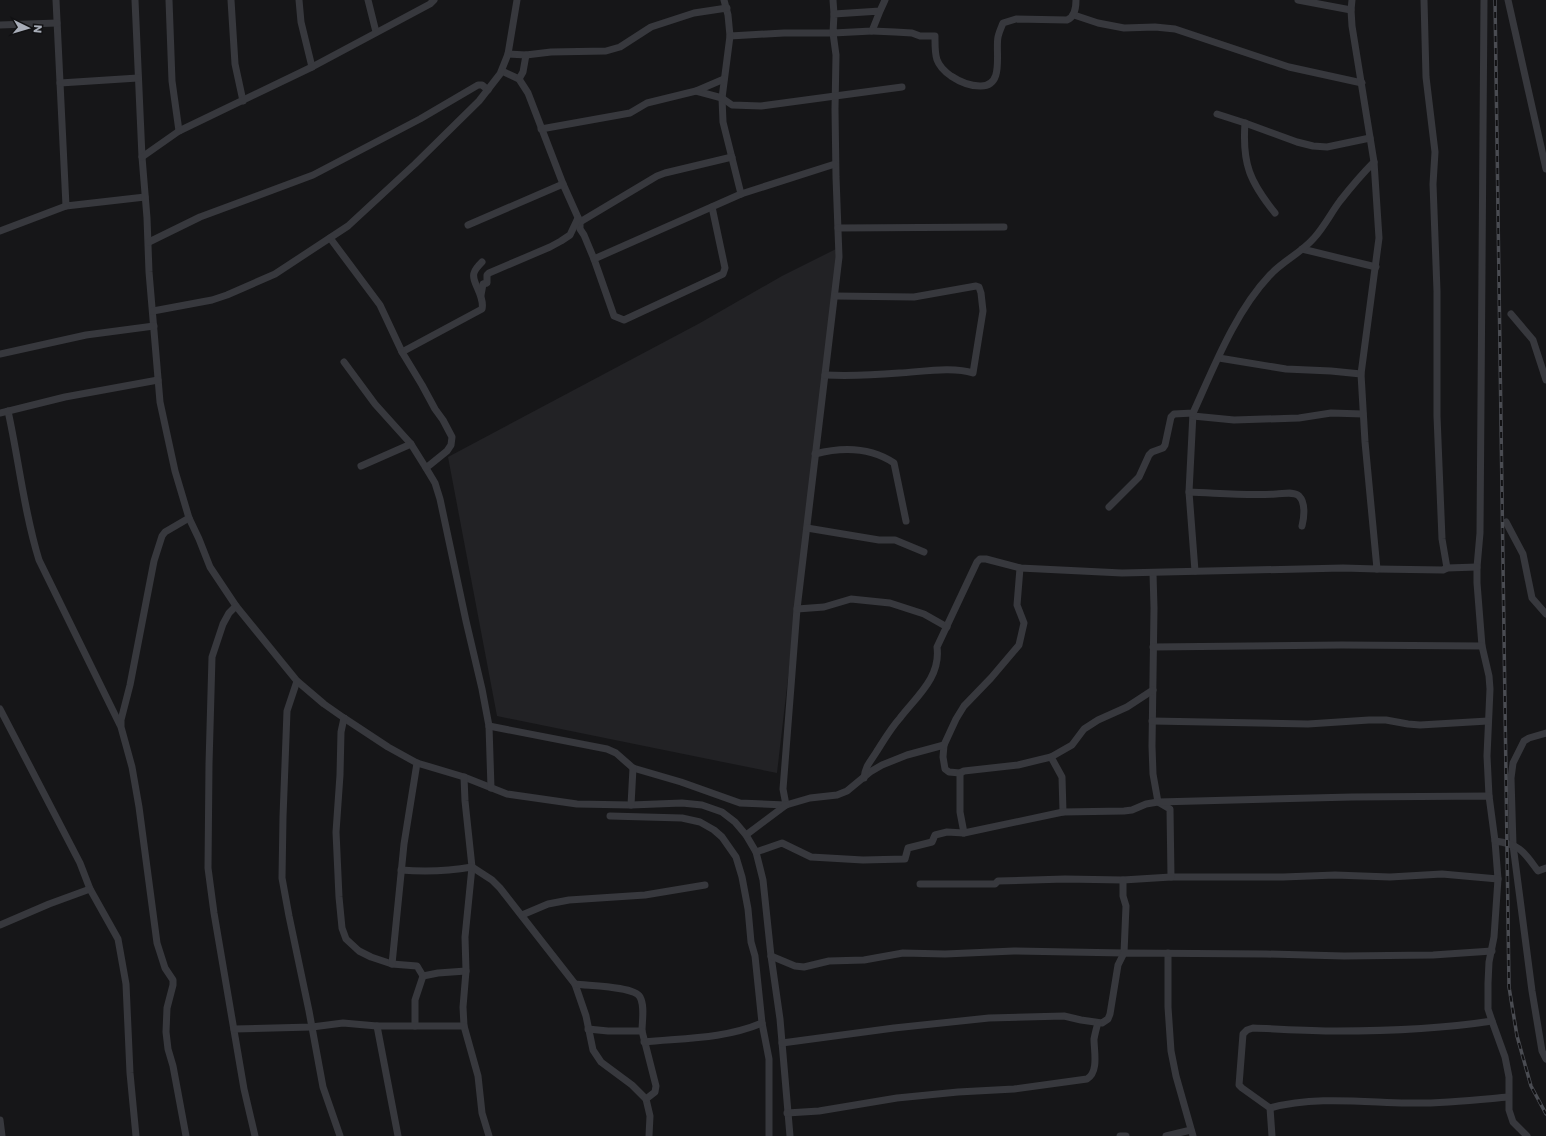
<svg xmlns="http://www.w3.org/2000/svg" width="1546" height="1136" viewBox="0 0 1546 1136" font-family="Poppins,sans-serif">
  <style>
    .built { fill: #222225 }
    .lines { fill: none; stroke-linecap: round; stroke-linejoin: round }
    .minor { stroke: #37383d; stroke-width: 7 }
    .rail-casing { stroke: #4a4c52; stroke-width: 3.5 }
    .rail { stroke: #111113; stroke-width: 2; stroke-dasharray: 6; stroke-linecap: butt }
  </style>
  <rect width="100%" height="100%" fill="#161618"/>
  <polygon class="built" points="838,248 777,773 497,716 448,457 700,323 782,276"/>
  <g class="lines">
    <g class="minor">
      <polyline points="56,0 66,206 145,197"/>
      <polyline points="135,0 142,157 147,218 149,272 160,402 175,471 189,518 199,539 210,567 236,606 297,681 324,704 344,718 388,747 417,763 464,777 507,794 577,804 631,805 682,803 702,805 722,812 735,822 746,835 756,852 763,880 771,956 780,1019 790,1136"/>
      <polyline points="169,0 172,81 179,131"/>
      <polyline points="231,0 235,64 243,101"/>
      <polyline points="299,0 301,22 312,67"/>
      <polyline points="368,0 376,32"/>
      <polyline points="724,0 728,15 730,36 784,33 833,33 836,55 835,109 836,177 839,257 797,609 783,789 786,805"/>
      <polyline points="833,0 834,14"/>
      <polyline points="1298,0 1351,10"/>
      <polyline points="1424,0 1426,77 1435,152 1433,184 1437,291 1437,416 1442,539 1447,568"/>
      <polyline points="1484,0 1480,533 1477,567 1477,583 1482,646 1489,676 1490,689 1487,756 1489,796"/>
      <polyline points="1508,0 1546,169"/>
      <polyline points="880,11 872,31 833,33 834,14 880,11 885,0"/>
      <polyline points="1074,15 1098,23 1124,28 1155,27 1175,29 1289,67 1362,83"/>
      <polyline points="0,25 57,23"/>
      <path d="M 872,31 L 895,32 L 912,33 L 920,36 L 935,36 C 935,55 934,64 951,76 C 960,82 970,86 980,86 C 1005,87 995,52 998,37 C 999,32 1001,28 1003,23 L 1016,19 L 1067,20 C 1075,17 1076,8 1076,0"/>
      <polyline points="730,36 722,98 723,122 741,194"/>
      <polyline points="508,54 526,55 551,52 606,51 620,47 651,27 694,13 727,8"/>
      <polyline points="502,71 519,79 528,93 563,184 580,222 580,229 584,235 594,259 614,316 624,320 723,274 725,268 712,207"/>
      <polyline points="519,79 523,72 526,55"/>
      <polyline points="60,83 138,78"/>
      <polyline points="696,91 722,98 732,105 761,106 902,87"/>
      <polyline points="1217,114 1245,123 1297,142 1313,146 1327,147 1370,138"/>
      <path d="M 1245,123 C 1242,164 1250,182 1275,213"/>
      <polyline points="541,129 630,113 647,103 696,91 724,79"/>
      <polyline points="142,157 179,131 312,67 430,4 434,0"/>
      <polyline points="580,222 657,176 665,173 732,157"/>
      <polyline points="468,225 563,184"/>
      <polyline points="838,228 1004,227"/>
      <polyline points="0,231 66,206"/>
      <path d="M 330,238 L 380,305 L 402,352 L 482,309 C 485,296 471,282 474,273 C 475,269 479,265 482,262"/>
      <polyline points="149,242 200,217 313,175 420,119 478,85 482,85 488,90"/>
      <polyline points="1302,249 1376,267"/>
      <polyline points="594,259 741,194 835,164"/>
      <polyline points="481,295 483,284 487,283 487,275 489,273 550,247 561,241 570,235 578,218"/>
      <polyline points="153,311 212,300 227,295 275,274 348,226 415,164 479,101 500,74 508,54 517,0"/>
      <polyline points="1511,314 1533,340 1546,380"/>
      <polyline points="402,352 422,385 435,409 443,420 452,437 451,445 447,451 426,468 435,483 440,499 466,621 482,689 489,726 491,788"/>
      <polyline points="0,354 86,335 154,326"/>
      <polyline points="1219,358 1286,369 1331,371 1361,374"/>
      <polyline points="344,362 375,404 411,444 426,468"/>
      <path d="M 825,375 C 849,376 874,375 899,373 C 920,372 953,366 973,373 L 983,311 L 981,293 L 979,287 L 976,286 L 914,297 L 835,296"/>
      <path d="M 8,411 C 19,461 24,512 39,560 L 120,725"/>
      <polyline points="0,413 65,397 158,380"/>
      <polyline points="1193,413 1189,492 1195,571"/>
      <polyline points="1193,416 1234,420 1299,418 1331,413 1363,414"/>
      <path d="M 815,454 C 842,447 870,447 894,463 L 906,521"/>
      <polyline points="361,466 411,444"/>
      <path d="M 1189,492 C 1218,493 1247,496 1276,494 C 1283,494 1294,491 1299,496 C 1306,503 1304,518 1302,526"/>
      <path d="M 1109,507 L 1139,477 L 1149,455 L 1152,452 L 1163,448 L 1165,445 L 1171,417 L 1174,414 L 1193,413 C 1214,367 1235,312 1270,275 C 1283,261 1301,253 1314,238 C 1324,227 1331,213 1340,201 C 1351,187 1362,174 1374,162"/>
      <polyline points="1506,522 1523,554 1532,598 1546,614"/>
      <polyline points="807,528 879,540 895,540 924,552"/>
      <polyline points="1020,568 1017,605 1024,623 1019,645 991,678 964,706 956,719 944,745 943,757 945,769 949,772 960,773 964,771 1018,765 1051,757"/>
      <polyline points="1377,569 1443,570 1447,568 1477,567"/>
      <polyline points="1153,573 1154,608 1152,746 1153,774 1158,802 1170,809 1171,877 1283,877 1335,875 1390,877 1442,874 1498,879 1495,841"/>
      <polyline points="236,606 229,613 223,624 212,657 209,764 208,868 214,913 244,1089 255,1136"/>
      <polyline points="797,609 824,607 851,599 890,603 924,614 947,627"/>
      <polyline points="1153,647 1342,645 1482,646"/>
      <polyline points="297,681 287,711 283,817 282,878 289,916 309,1011 323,1087 340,1136"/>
      <polyline points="0,709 80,863 90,889 118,939 126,984 130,1073 136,1136"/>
      <polyline points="344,718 341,732 340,775 336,832 339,897 342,928 346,939 359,951 371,957 392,964 417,966 423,976 438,973 466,971"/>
      <polyline points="1152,721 1308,724 1369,720 1386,720 1408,724 1420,725 1488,721"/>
      <polyline points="489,726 607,749 616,753 633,768 681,782 740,803 786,805 810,798 837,795 847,791 870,772 882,765 907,755 944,745"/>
      <polyline points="1546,733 1529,738 1524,741 1513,763 1511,778 1513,845 1532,991 1542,1051 1546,1059"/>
      <polyline points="960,773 960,812 964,833"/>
      <polyline points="464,777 465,801 472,867 465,937 466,971 463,1007 464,1026 478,1076 482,1113 489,1136"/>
      <path d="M 864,778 C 865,766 871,761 877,751 C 884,740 891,728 900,718 C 917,696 941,677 937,647 L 977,562 L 980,559 L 986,559 L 1020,568 L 1122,573 L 1343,568 L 1377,569 L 1365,442 L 1361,374 L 1379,238 L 1374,162 L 1352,26 L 1351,10 L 1352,0"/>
      <polyline points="631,805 633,768"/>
      <polyline points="1063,812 1062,777 1051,757 1072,745 1084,729 1098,720 1127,707 1153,690"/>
      <polyline points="610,816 682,818 700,822 714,830 722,837 736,857 742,877 748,909 751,942 755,956 762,1023 769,1059 769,1136"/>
      <polyline points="746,835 786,805"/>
      <path d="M 756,852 L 782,843 L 811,857 L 863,860 L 905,859 L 908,848 L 932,842 L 935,835 L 947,832 L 964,833 L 1063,812 L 1124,811 L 1132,810 L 1146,804 L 1158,802 L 1352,797 L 1489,796 L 1495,841 C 1520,844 1524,852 1538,871 L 1546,868"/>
      <path d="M 401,870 C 425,872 449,871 472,867 L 492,880 L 500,888 L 575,984 L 586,1016 L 593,1050 L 601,1062 L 632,1085 L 646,1099 L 650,1116 L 649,1136"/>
      <polyline points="920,884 995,884 998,881 1065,879 1123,880 1171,877"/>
      <polyline points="522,915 548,904 569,900 645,895 705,885"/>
      <polyline points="0,925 49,904 90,889"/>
      <polyline points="1168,953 1168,1007 1171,1051 1176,1076 1193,1136"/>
      <polyline points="771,956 795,966 804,967 829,961 864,960 903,953 945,954 1014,951 1124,953 1126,906 1123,896 1123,880"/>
      <polyline points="392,964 404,844 417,763"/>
      <path d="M 575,984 C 588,986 634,986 640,997 C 645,1006 642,1021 642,1031"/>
      <polyline points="1492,1021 1505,1057 1509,1077 1509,1110 1513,1122 1527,1136"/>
      <polyline points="377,1026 398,1136"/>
      <polyline points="415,1026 415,1000 423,976"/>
      <polyline points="234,1029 312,1027 343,1023 377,1026 464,1026"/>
      <polyline points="588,1029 608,1031 642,1031 656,1086 655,1092 646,1099"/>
      <path d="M 644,1042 C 684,1038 724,1039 762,1023"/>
      <polyline points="782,1043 894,1028 989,1018 1064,1016 1081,1020 1102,1023 1108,1019 1110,1014 1118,965 1124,953 1266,954 1344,956 1433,955 1492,951"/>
      <path d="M 1270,1108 C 1314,1096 1362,1102 1407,1103 C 1441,1104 1475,1100 1508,1097"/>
      <path d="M 787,1113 L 819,1111 L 897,1098 L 958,1092 L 1014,1089 L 1087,1079 C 1099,1072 1094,1051 1094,1039 C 1095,1034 1096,1029 1098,1023"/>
      <polyline points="0,1120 2,1136"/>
      <polyline points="186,1136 173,1066 168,1049 166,1032 167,1008 173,985 173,980 165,968 157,943 139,807 132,767 121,727 121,720 130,685 154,561 162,536 165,532 189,518"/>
      <polyline points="1120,1136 1126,1136"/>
      <polyline points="1166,1136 1191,1130"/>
      <path d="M 1272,1136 L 1270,1108 L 1242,1088 L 1239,1085 L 1243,1034 L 1247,1030 L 1253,1028 C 1280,1029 1308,1031 1336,1031 C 1388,1031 1441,1029 1492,1021 L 1488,1009 L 1488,983 L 1489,962 L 1494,937 L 1498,879"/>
    </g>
    <g class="rail-casing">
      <polyline id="rail" points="1495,0 1509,987 1517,1036 1531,1086 1546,1114"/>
    </g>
    <use href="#rail" class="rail"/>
  </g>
  <g transform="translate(28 28) rotate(95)" stroke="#111113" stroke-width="3" paint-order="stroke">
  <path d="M0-3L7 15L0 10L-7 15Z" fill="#a8adb8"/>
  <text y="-6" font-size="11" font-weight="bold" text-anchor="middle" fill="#a8adb8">N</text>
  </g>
</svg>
